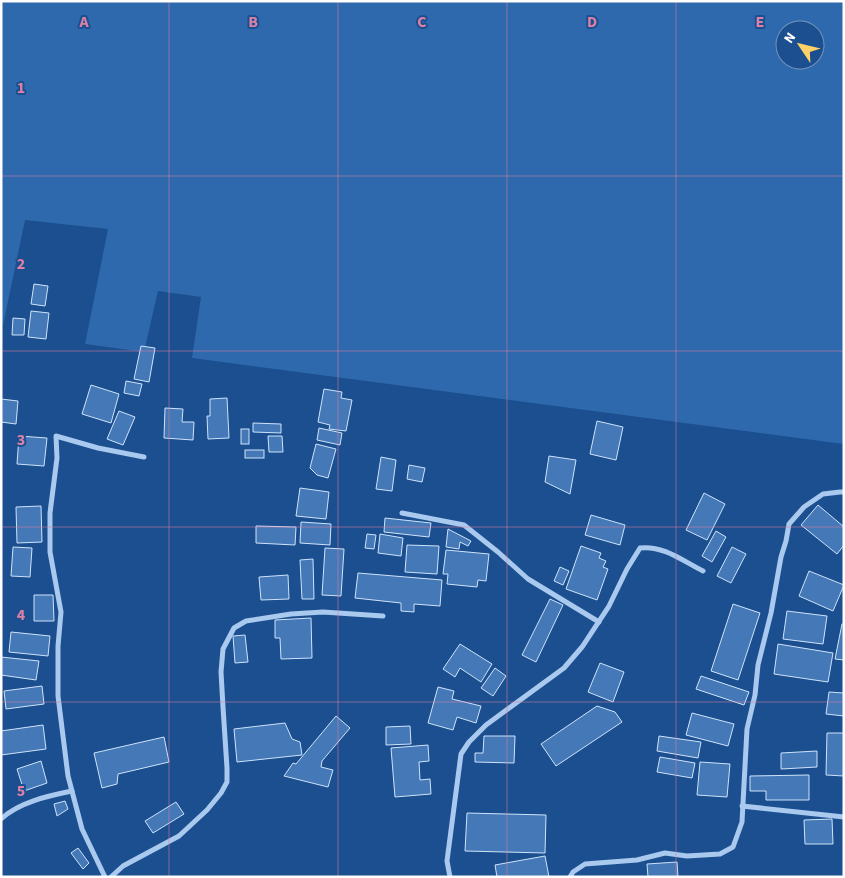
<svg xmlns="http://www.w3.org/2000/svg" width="845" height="878" viewBox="0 0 845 878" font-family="'Source Sans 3',sans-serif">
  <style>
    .green { fill: #2e69ad; fill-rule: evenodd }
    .building { fill: #4478b7; stroke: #cfe3fa }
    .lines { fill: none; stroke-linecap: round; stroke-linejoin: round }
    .street { stroke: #a9c9ee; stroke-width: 5 }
    .grid { fill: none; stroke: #dd80a5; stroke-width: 1; stroke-opacity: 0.55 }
    .grid-label { font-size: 16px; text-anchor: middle; font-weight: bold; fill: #dd80a5; stroke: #1b4f8f; stroke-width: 4; stroke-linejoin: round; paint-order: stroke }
  </style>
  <rect width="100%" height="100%" fill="#1b4f8f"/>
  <path class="green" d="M 1,1 L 844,1 L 844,444 L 192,358 L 201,297 L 158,291 L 144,352 L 85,344 L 108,229 L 25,220 L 3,325 L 1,325 ZM 785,30 L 815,30 L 815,60 L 785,60 Z"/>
  <g class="building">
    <polygon points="34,284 48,286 45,306 31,304"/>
    <polygon points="31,311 49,313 46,339 28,337"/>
    <polygon points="13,318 25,319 24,335 12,335"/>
    <polygon points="141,346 155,348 149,382 134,379"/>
    <polygon points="126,381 142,384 139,396 124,393"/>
    <polygon points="91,385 119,394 111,423 82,414"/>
    <polygon points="324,389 342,392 341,398 352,400 346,431 329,429 330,425 318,422"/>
    <polygon points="227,398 229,438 208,439 207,416 210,416 210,399"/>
    <polygon points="1,399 18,401 16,424 1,422"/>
    <polygon points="165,408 183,409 182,422 194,422 193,440 164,438"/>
    <polygon points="119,411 135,417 123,445 107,439"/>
    <polygon points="597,421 623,427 616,460 590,454"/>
    <polygon points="253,423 281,424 281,433 253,432"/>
    <polygon points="319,428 342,433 340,445 317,440"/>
    <rect x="241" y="429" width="8" height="15"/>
    <polygon points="19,436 47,438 44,466 17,464"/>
    <polygon points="268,436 282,436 283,452 269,452"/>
    <polygon points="316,444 336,449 328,478 317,475 310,468"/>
    <rect x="245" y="450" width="19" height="8"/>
    <polygon points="549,456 576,460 570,494 545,482"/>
    <polygon points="381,457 396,460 392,491 376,489"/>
    <polygon points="409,465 425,468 422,482 407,479"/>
    <polygon points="300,488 329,492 326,519 296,516"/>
    <polygon points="704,493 725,504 707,540 686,530"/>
    <polygon points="818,505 844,527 844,545 837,554 801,525"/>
    <polygon points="41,506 42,542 17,543 16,507"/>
    <polygon points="591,515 625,525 620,545 585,535"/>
    <polygon points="385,518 431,523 429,537 384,532"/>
    <polygon points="301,522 331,524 330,545 300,543"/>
    <polygon points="256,526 296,527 295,545 256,543"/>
    <polygon points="448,529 471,541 468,546 460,542 459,549 446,547"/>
    <polygon points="716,531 726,537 712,562 702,556"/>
    <polygon points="367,534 376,535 374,549 365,548"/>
    <polygon points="380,534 403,538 401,556 378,553"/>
    <polygon points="407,545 439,546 437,574 405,572"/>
    <polygon points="581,546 601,553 599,558 606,561 603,567 608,569 597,600 566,589"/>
    <polygon points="13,547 32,548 30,577 11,576"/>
    <polygon points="732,547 746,554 731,583 717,576"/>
    <polygon points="325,548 344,549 341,596 322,595"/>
    <polygon points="446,550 489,554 486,581 478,580 477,587 447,584 448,574 443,574"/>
    <polygon points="313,559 314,599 302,599 300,560"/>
    <polygon points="560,567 569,571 563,585 554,581"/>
    <polygon points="809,571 844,585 833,611 799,596"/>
    <polygon points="358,573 442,580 440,606 414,604 414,612 401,611 401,603 355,598"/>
    <polygon points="288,575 289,599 261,600 259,577"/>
    <polygon points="34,595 53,595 54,621 34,621"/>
    <polygon points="550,599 563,605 536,662 522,655"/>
    <polygon points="733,604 760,613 738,680 711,671"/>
    <polygon points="787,611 827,616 823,644 783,639"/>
    <polygon points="311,618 312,658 281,659 280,638 275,638 275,620"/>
    <polygon points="842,624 844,624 844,660 835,659"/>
    <polygon points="11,632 50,636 48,656 9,652"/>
    <polygon points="245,635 248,662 235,663 233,636"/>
    <polygon points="460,644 492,664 481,682 460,668 455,677 443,669"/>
    <polygon points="778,644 833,653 828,682 774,674"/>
    <polygon points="1,657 39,661 36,680 1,675"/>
    <polygon points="600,663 624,672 613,702 588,692"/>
    <polygon points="495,668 506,676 493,696 481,688"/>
    <polygon points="701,676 749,692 744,705 696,689"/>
    <polygon points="42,686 44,704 6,709 4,691"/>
    <polygon points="438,687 454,691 452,699 481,706 476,723 457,717 453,730 428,723"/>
    <polygon points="829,692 844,693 844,716 826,714"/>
    <polygon points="597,706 615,712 622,722 556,766 541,744"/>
    <polygon points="692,713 734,724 728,746 686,735"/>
    <polygon points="336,716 350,728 322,761 321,767 333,770 328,787 284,776 293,763 296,764"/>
    <polygon points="285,723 292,739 300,742 302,755 237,762 234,729"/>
    <polygon points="43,725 46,749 1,755 1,731"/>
    <polygon points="410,726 411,744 386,745 386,727"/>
    <polygon points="827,733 844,733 844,776 826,775"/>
    <polygon points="484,736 515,736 514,763 475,762 475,753 483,753"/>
    <polygon points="659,736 701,742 698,758 657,751"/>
    <polygon points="164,737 169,762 118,774 117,784 102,788 94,753"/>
    <polygon points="428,745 429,761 419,762 420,780 430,779 431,794 395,797 391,748"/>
    <polygon points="817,751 817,767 781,769 781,753"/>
    <polygon points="660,757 695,763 692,778 657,772"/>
    <polygon points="41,761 47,783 24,791 17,769"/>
    <polygon points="700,762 730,764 727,797 697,795"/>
    <polygon points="809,775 809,800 766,800 766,791 750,791 750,776"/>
    <polygon points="65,801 68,809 57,816 54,804"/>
    <polygon points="176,802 184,814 153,833 145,821"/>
    <polygon points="467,813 546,815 545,853 465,851"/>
    <polygon points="832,819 833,844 805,844 804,820"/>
    <polygon points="78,848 89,863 83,869 71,853"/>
    <polygon points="545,856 549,877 497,877 495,865"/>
    <polygon points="677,862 678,877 648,877 647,864"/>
  </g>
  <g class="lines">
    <g class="street">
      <polyline points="402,513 464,525 498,552 528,579 599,622"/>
      <polyline points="742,806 844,817"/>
      <path d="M 1,819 C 19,802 48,796 72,791"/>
      <polyline points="105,877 82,829 68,776 58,696 58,646 61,612 50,552 50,513 57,458 56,436 98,448 144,457"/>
      <polyline points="111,877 123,866 179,836 207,810 221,793 227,782 227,768 223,707 221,672 223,649 234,628 246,621 291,614 323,612 383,616"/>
      <path d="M 450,877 L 447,861 L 461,754 L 469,742 L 486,725 L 564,668 L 582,647 L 609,606 L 627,569 L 640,548 C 663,545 683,561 703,571"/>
      <polyline points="570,877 573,872 585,864 637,860 665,853 687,856 720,854 733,847 742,822 747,729 755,695 758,665 771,613 781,557 786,541 789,524 804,507 823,494 840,492 844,492"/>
    </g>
  </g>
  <path class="grid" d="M 169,1 L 169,877M 338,1 L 338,877M 507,1 L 507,877M 676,1 L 676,877M 1,176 L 844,176M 1,351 L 844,351M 1,527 L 844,527M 1,702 L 844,702"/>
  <g class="grid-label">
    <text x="84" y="27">A</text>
    <text x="253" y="27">B</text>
    <text x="422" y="27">C</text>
    <text x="592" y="27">D</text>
    <text x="760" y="27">E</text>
    <text x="21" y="93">1</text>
    <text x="21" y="269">2</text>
    <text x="21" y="445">3</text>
    <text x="21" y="620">4</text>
    <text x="21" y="796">5</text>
  </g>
  <rect width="845" height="878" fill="none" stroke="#ffffff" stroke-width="5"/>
  <g transform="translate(800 45) rotate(305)"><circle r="24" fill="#1b4f8f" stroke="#7695bc"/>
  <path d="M0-4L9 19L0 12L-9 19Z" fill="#ffd166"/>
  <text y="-8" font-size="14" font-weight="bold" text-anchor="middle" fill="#ffffff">N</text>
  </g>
</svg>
